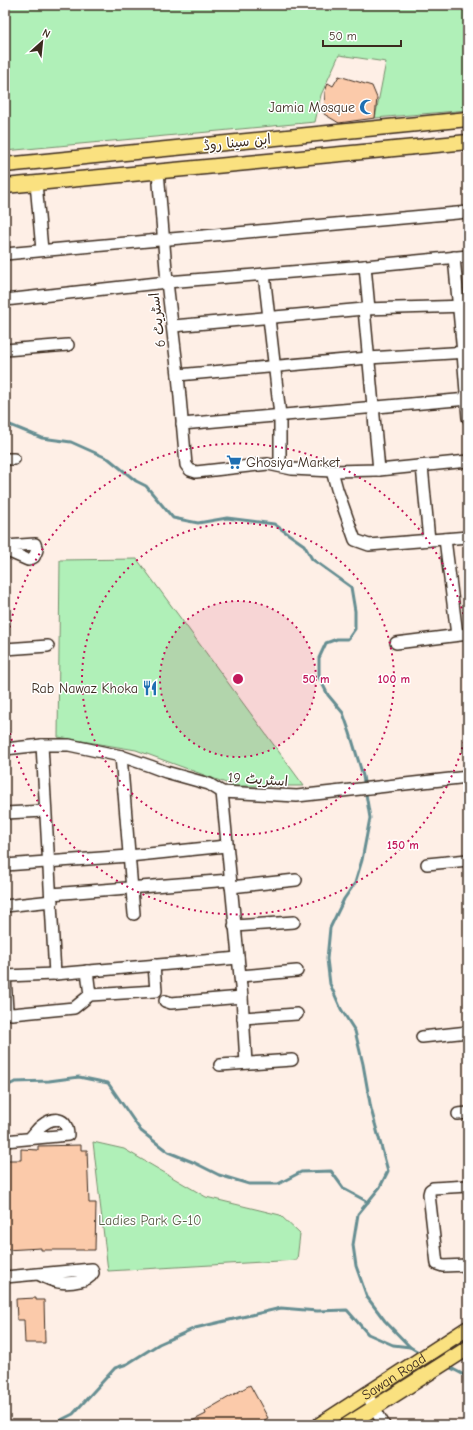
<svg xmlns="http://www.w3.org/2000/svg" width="473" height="1430" viewBox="0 0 473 1430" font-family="'Comic Neue','Playpen Sans Arabic',sans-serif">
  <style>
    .green { fill: #b0f0b8; stroke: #768d6b }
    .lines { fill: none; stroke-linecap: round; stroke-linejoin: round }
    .stream { stroke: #668e92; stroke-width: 3 }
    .building { fill: #fbcaaa; stroke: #3b2a1e }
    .minor-casing { stroke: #3b2a1e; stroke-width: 14 }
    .major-casing { stroke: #3b2a1e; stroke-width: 17 }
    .minor { stroke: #fff; stroke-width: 11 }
    .major { stroke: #fae180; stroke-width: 14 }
    .ring { fill: none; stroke: #c2185b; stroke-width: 2; stroke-dasharray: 2 4 }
    .labels { text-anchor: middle; stroke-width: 3; stroke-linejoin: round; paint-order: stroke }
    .poi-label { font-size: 14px; fill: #3b2a1e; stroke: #fff; text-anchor: end }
    .street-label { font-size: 14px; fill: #3b2a1e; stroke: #fff }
    .park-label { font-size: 14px; fill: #585c44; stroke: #fff }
    .centre { fill: #c2185b; stroke: #fff; stroke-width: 2 }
    .ring-label { font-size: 12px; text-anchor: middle; font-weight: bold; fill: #c2185b; stroke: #fff; stroke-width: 3; stroke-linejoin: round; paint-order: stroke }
  </style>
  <rect width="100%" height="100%" fill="#feefe6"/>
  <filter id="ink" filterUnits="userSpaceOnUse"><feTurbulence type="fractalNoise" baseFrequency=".025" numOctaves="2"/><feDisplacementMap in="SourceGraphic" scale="8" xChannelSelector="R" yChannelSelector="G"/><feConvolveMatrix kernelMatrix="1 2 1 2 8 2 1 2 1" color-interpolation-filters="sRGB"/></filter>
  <g filter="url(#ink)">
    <g class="green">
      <polygon points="5,5 468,5 468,110 375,118 386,62 339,55 321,95 315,122 5,151"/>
      <polygon points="137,559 304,786 234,786 136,750 58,737 60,560"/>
      <polygon points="93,1142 124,1149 206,1197 280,1215 300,1234 297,1260 108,1271"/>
    </g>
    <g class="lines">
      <g class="stream">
        <polyline points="5,425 10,425 42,438 71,442 109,459 136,481 146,486 173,518 198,523 227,518 274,524 304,545 312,559 351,587 355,611 355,629 348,639 337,639 326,643 319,658 319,677 328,695 343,713 350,733 363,776 370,818 362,860 355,883 344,899 330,928 327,959 330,984 341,1009 355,1031 363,1064 371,1109 388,1171 380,1187 358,1214 353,1245 356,1266 367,1297 385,1321 410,1347 422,1354"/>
        <polyline points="5,1087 15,1082 49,1081 79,1077 108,1083 141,1131 168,1152 195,1163 219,1175 249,1184 278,1184 301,1172 331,1171 344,1189 368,1202"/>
        <polyline points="447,1366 468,1377"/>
        <polyline points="51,1425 73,1414 115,1368 127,1364 159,1344 195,1328 281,1308 317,1311 347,1310 368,1334 393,1345 410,1347"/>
      </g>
    </g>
    <g class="building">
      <polygon points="339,76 372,86 377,98 375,118 339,123 324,114 325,92 328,83 333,86"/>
      <polygon points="81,1145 81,1150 87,1150 89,1203 96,1203 95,1250 41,1250 41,1248 5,1250 5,1160 21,1160 21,1149 38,1150 38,1146"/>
      <polygon points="36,1298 36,1300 44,1300 45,1343 25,1343 24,1320 17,1320 16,1299"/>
      <polygon points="250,1385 268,1418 255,1425 184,1425 206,1414 205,1411"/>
    </g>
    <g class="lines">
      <g class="minor-casing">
        <g id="minor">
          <polyline points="158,171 167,282 178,375 186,465 190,470 196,472 268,464 292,469 332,471 379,470 468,461"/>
          <polyline points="36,183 42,250"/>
          <polyline points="5,254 468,212"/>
          <polyline points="454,257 463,353 468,418"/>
          <polyline points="365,266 369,309"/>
          <polyline points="264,274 280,415 280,466"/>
          <polyline points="5,300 167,282 365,266 468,256"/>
          <polyline points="364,309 379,470"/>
          <polyline points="173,326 364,309 468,306"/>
          <polyline points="5,350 68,345"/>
          <polyline points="178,375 368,358 468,352"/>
          <polyline points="182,424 468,399"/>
          <polyline points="5,459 14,459"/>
          <polyline points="422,466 429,540"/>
          <polyline points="332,471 337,489 355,540 369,545 468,537"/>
          <polyline points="445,539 457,635"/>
          <polyline points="5,546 35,544 37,550 34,557 28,560 12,553 5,547"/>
          <polyline points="396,643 468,634"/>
          <polyline points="5,649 48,646"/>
          <polyline points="42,745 55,974"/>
          <polyline points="5,749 42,745 69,745 121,756 150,766 166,772 209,784 222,792 297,796 468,777"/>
          <polyline points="121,756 134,914"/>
          <polyline points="222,792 242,997 246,1063"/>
          <polyline points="5,813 45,811"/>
          <polyline points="427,864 468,860"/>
          <polyline points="5,865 129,856 226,846"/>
          <polyline points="231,887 296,880"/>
          <polyline points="51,894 230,880"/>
          <polyline points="5,906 52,901"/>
          <polyline points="234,926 294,922"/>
          <polyline points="87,971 90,995"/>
          <polyline points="5,976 55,974 238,958"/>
          <polyline points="5,976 7,1011 9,1013 12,1014 74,1008 90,995 156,991 154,965"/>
          <polyline points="240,976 297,971"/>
          <polyline points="165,1001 171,1003 242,997"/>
          <polyline points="243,1018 297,1014"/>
          <polyline points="422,1037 468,1032"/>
          <polyline points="220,1065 292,1060"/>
          <polyline points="458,1114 468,1113"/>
          <path d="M 5,1141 L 68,1135 C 67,1117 54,1116 41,1126 C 37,1129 34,1134 30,1138"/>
          <polyline points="468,1186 433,1188 430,1190 429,1194 437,1264 443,1266 468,1265"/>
          <path d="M 5,1277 L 92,1269 L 93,1273 C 90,1278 86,1280 80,1281 C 63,1285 53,1282 38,1274"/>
          <polyline points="366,1393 384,1425"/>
        </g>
      </g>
      <g class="major-casing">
        <g id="major">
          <polyline points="5,165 468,119"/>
          <polyline points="5,186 468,142"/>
          <path id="s1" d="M 319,1425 L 468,1328"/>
          <polyline points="347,1425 468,1348"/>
        </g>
      </g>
      <use href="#minor" class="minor"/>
      <use href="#major" class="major"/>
    </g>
  </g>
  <circle cx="238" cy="679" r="78" fill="#c2185b" fill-opacity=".12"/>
  <g class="ring">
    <circle cx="238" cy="679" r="78"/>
    <circle cx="238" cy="679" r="156"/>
    <path d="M468 724A234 234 0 0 1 5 701M5 657A234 234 0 0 1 468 634"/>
  </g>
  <defs>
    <g id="mosque-bare" transform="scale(1.2)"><path d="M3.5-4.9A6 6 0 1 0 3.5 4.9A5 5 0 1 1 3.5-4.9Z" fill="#1f6fb2" stroke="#fff" stroke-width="2.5" paint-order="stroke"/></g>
    <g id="supermarket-bare" transform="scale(1.2)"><path d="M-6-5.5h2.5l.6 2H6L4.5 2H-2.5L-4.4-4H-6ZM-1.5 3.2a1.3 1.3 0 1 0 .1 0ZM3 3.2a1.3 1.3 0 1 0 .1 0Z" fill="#1f6fb2" stroke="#fff" stroke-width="2.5" paint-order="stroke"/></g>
    <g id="restaurant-bare" transform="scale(1.2)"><path d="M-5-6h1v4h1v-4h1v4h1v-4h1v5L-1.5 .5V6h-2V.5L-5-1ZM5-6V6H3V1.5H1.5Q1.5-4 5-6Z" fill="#1f6fb2" stroke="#fff" stroke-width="2.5" paint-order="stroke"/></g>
  </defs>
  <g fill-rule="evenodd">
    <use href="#mosque-bare" x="367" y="107"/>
    <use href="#supermarket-bare" x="234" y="462"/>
    <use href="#restaurant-bare" x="150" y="688"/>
  </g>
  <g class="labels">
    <g class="poi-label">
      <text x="355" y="112">Jamia Mosque</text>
      <text x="246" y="467" text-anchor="start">Ghosiya Market</text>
      <text x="138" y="693">Rab Nawaz Khoka</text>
    </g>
    <g class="street-label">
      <text transform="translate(237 142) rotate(-6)" y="5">ابن سینا روڈ</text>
      <text transform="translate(157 320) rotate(-97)" y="5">اسٹریٹ 6</text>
      <text transform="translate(258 779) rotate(4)" y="5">اسٹریٹ 19</text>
      <text dy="5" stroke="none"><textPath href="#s1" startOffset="89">Sawan Road</textPath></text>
    </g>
    <g class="park-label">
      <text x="150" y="1225">Ladies Park G-10</text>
    </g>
  </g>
  <circle cx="238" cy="679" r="6" class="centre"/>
  <g class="ring-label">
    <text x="316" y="683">50 m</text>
    <text x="394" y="683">100 m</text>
    <text x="403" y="849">150 m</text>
  </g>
  <rect width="473" height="1430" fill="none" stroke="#fff" stroke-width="20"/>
  <rect x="10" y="10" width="453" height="1410" fill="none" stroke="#3b2a1e" stroke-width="1.5" filter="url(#ink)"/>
  <g transform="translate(42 42) rotate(27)" stroke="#ffffff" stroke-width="3" paint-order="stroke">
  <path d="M0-3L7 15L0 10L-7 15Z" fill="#3b2a1e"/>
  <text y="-6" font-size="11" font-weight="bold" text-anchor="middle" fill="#3b2a1e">N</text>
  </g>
  <path d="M323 40v6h78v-6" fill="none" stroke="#3b2a1e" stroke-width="2"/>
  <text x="329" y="40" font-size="12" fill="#3b2a1e" stroke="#ffffff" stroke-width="3" paint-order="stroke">50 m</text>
</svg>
